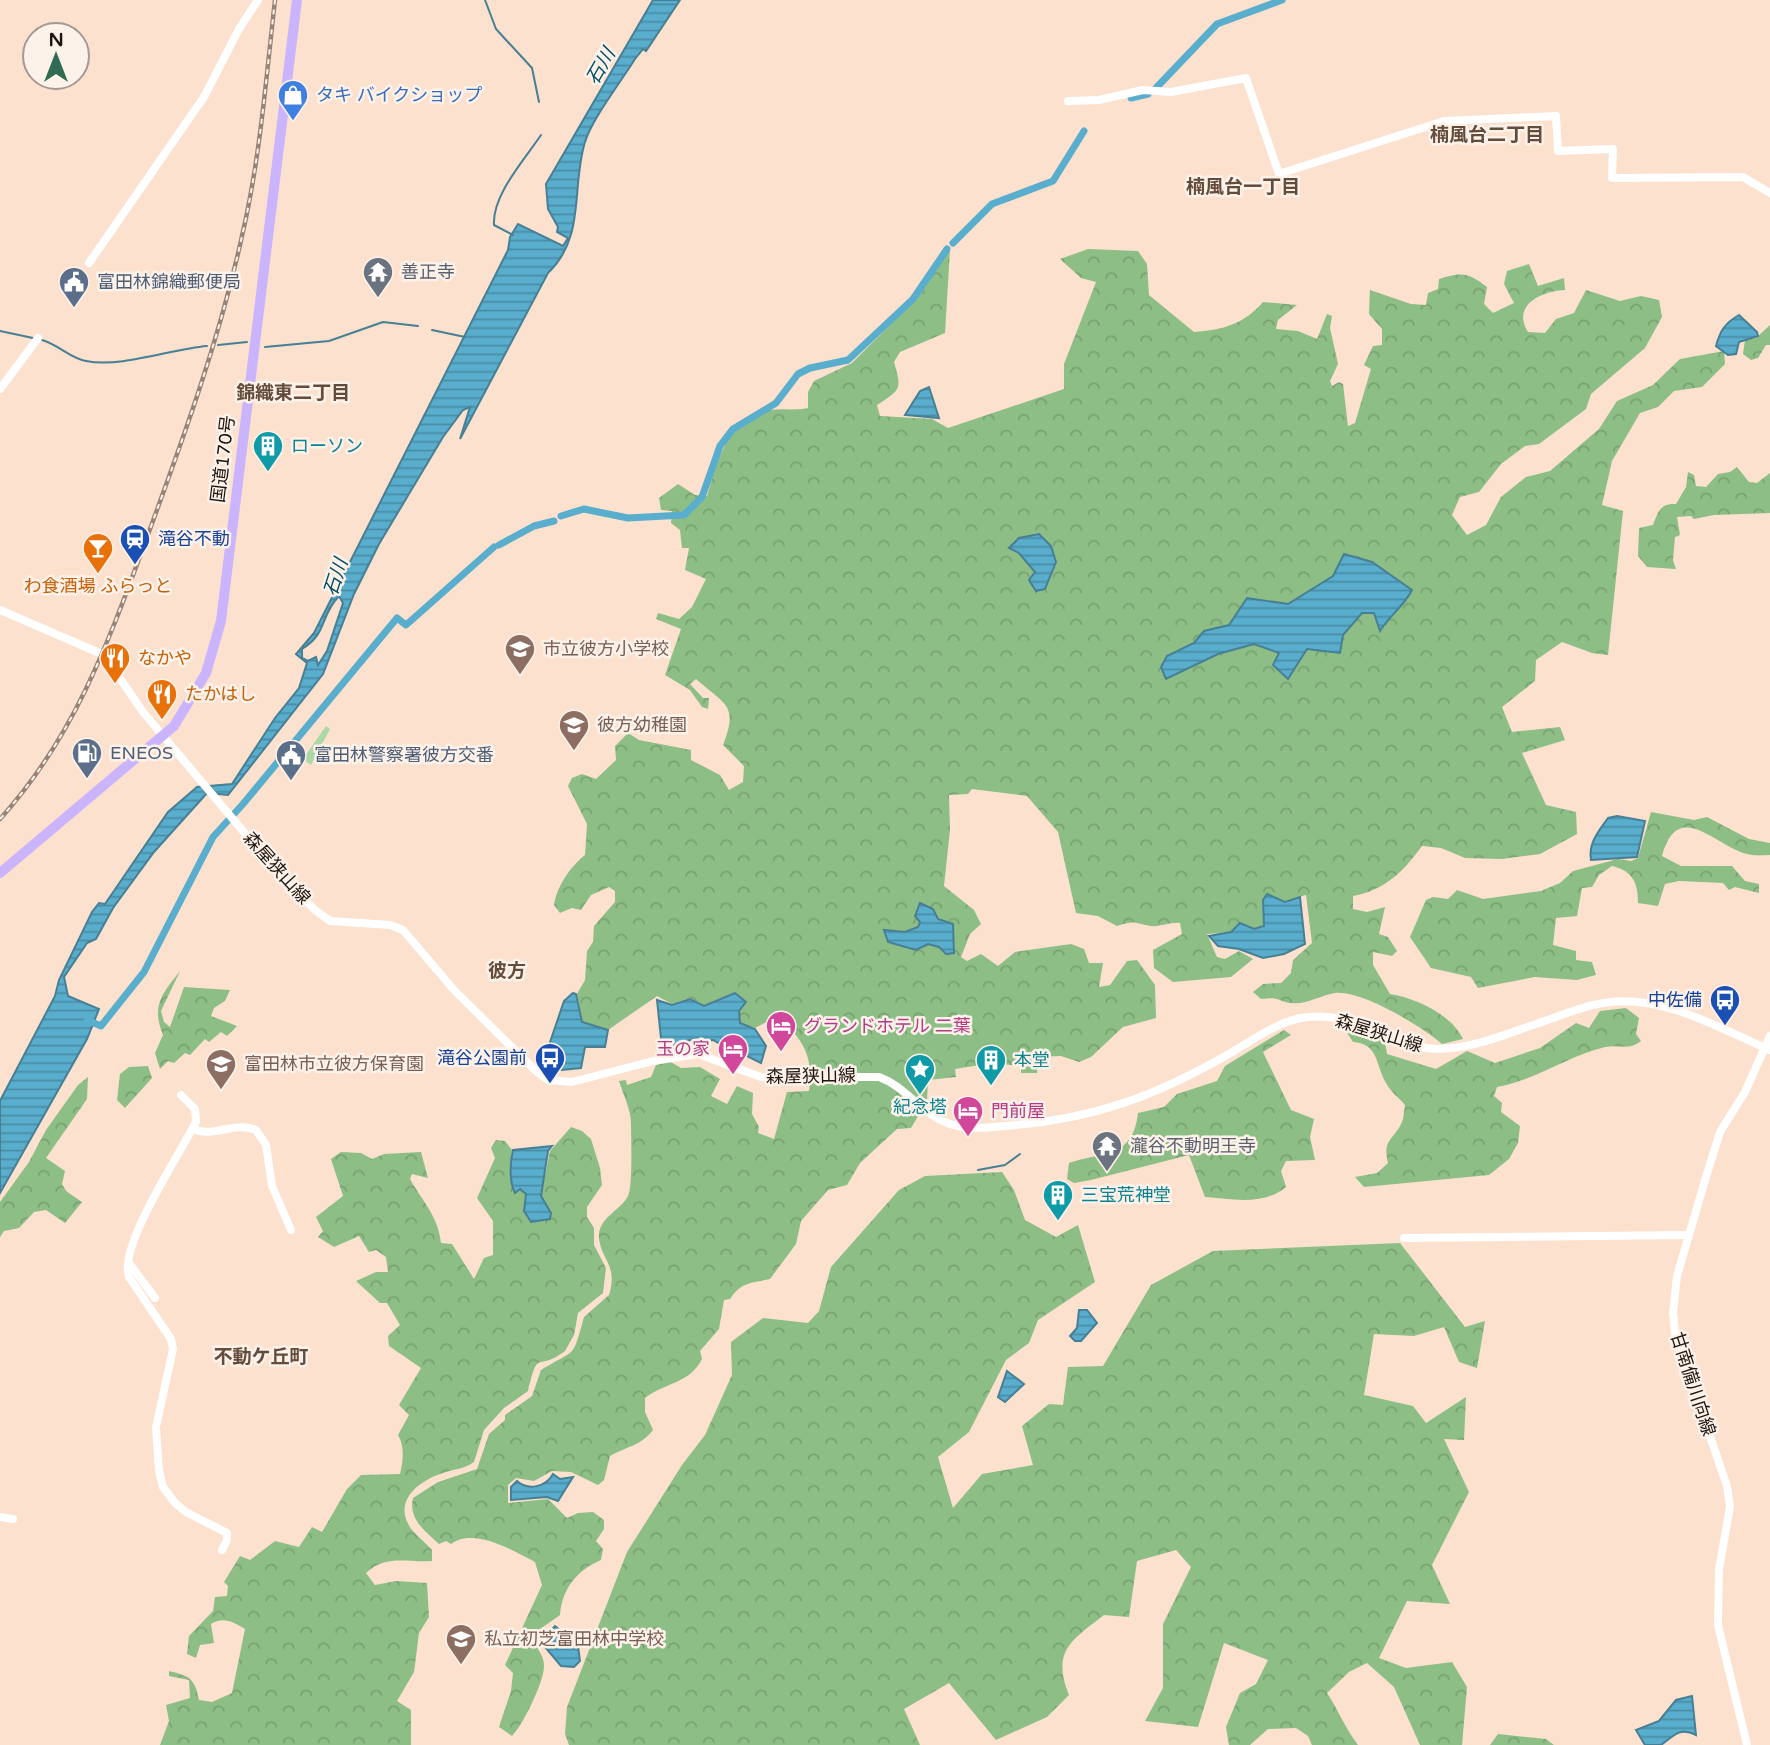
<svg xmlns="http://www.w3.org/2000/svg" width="1770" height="1745" viewBox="0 0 1770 1745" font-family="'Varela Round','Noto Sans JP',sans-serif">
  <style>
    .forest { fill: url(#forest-crowns) }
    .park { fill: #acd7a7 }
    .water { fill: url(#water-rules); stroke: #477f94; stroke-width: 2; fill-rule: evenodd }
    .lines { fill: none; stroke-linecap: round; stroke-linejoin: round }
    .stream { stroke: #477f94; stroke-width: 2 }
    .canal { stroke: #59adcd; stroke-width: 7 }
    .secondary { stroke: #fff; stroke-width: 8 }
    .highway { stroke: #cab4fd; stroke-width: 10 }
    .rail-casing { stroke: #978477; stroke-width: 4.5 }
    .rail { stroke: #fdf2ea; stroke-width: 2; stroke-dasharray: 5; stroke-linecap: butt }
    .labels { text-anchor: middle; stroke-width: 5; stroke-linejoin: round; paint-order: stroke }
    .shop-label { font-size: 18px; fill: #366cbe; stroke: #fdf2ea; text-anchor: start }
    .worship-label { font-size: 18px; fill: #5b616d; stroke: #fdf2ea; text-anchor: start }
    .service-label { font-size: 18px; fill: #4e5e75; stroke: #fdf2ea; text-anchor: start }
    .culture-label { font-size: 18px; fill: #0d838f; stroke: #fdf2ea; text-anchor: start }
    .street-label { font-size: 18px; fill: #1e150f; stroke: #fdf2ea }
    .transit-label { font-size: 18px; fill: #164399; stroke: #fdf2ea; text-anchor: end }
    .food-label { font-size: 18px; fill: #c56008; stroke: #fdf2ea; text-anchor: start }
    .education-label { font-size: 18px; fill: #785e54; stroke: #fdf2ea; text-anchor: start }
    .hotel-label { font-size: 18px; fill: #b23c85; stroke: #fdf2ea; text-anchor: start }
    .water-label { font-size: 19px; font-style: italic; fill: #004c62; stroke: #fdf2ea }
    .neighbourhood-label { font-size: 19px; font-weight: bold; fill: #634c3c; stroke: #fdf2ea }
  </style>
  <defs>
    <pattern id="forest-crowns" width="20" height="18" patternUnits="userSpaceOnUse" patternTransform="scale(1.75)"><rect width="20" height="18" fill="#8dbe86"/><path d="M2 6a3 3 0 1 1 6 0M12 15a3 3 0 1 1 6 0" fill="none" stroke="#79a272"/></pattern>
    <pattern id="water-rules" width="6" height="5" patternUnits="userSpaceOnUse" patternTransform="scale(1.75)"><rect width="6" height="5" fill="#59adcd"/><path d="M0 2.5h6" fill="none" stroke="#498ca5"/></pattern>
  </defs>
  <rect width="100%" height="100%" fill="#fce1ce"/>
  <g class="forest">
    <path d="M 1088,249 L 1138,251 L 1147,264 L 1149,295 L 1194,332 C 1223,330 1244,324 1263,302 L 1297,305 L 1278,320 L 1276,329 L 1298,331 L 1317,339 L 1327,314 L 1332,316 L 1330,328 L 1338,364 L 1330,381 L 1332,386 L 1339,382 L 1343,384 L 1348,426 L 1355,423 L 1371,369 L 1364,365 L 1373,346 L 1382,345 L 1382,329 L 1369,314 L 1370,290 L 1411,304 L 1426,305 L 1428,293 L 1438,289 L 1439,279 C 1461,272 1468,272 1487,287 L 1484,304 L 1493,313 L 1514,303 L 1504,284 L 1507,271 L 1529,264 L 1538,286 L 1564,278 L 1565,290 C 1542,291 1511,305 1528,332 L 1545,333 L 1556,319 L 1574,313 L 1586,290 L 1620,301 L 1641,296 L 1659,300 L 1662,317 L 1645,348 L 1591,394 L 1586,409 L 1539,444 L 1525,446 L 1501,464 L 1479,492 L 1460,497 L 1452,515 L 1467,535 L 1486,525 L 1501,497 L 1526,477 L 1550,471 L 1599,429 L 1617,401 L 1653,385 L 1680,359 L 1724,351 L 1725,364 L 1702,387 L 1674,391 L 1658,407 L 1640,413 L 1612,461 L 1602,505 L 1623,511 L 1608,655 L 1592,653 L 1562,642 L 1536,660 L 1535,681 L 1502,707 L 1512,732 L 1560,727 L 1565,740 L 1522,753 L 1546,805 L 1576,812 L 1577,834 L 1540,854 L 1502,859 L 1465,858 L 1441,848 L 1422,846 C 1403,872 1385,890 1353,896 L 1353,909 L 1367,912 L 1385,907 L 1379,934 L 1388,937 L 1397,951 L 1392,956 L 1373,952 L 1373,965 L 1390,994 C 1416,998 1452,1015 1463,1039 L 1442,1044 C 1421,1026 1362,990 1335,993 C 1322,995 1305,1005 1292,1003 C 1277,1002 1282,996 1261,999 L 1253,992 L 1263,984 L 1281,983 L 1291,973 L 1293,960 L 1312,943 L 1306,895 L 1285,901 L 1267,894 L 1263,900 L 1264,926 L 1254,929 L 1240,923 L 1231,932 L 1207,934 L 1217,957 L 1225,959 L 1239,951 L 1253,959 L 1231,977 L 1173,982 L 1154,968 L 1153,950 L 1182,934 L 1180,923 C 1170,922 1160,927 1151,926 C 1132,923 1137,920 1117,926 L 1098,916 L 1076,913 L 1058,832 L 1027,796 L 972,789 L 968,794 L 949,795 L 950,830 L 944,886 L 974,910 L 981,924 L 970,934 L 961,957 L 967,961 L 981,954 L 998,966 L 1015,952 L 1071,944 L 1084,949 L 1089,963 L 1103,963 L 1099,987 L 1110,985 L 1127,961 L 1137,960 L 1155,985 L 1156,1018 L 1123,1027 L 1091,1057 L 1079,1062 L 1061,1056 L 1038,1057 L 1037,1073 L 1021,1073 L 1021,1066 L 984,1062 L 980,1065 L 955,1069 L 956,1077 L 928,1080 L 927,1101 L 911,1128 L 897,1129 L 860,1163 L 847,1185 L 828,1190 L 801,1221 L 796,1244 L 770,1279 C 751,1283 741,1282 730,1299 L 724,1300 L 719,1329 L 700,1351 L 702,1359 C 689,1384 666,1382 645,1398 L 645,1412 L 653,1430 C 641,1446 625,1447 610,1456 L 604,1480 L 598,1485 L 571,1472 L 552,1471 L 534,1481 L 516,1478 L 508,1485 L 508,1503 L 548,1499 L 567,1518 L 578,1513 L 593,1512 L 604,1520 L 604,1529 L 596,1541 L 603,1549 L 601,1560 C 577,1570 562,1589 560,1615 L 533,1634 C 533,1647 544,1653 544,1665 C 545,1680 523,1725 512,1736 L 499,1727 L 511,1691 L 513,1673 L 505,1665 L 542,1585 L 535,1562 C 513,1551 475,1527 451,1544 L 446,1541 L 439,1544 C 425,1531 408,1519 413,1498 L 438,1482 L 477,1469 L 489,1434 L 505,1420 L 505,1415 L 532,1396 L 541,1370 C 577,1348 572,1360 584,1317 L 609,1295 C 619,1263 598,1258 599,1234 C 601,1216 620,1211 628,1196 C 633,1187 631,1135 631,1123 C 631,1110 623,1094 619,1081 L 626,1080 L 627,1085 L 651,1077 L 656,1065 L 669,1061 L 681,1068 L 700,1067 L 720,1079 L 711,1096 L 727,1104 L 737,1086 L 753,1093 L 752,1114 L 759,1127 L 758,1133 L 774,1139 L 787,1092 L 809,1091 C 814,1056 803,1040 778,1016 L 755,1028 L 740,1023 L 739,1011 L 747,1002 L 735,992 L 704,1005 L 690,998 L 672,1004 L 657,996 L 608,1030 L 582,1022 L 577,994 L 585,980 L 587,951 L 593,942 L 594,926 L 615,902 L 615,891 L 609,887 L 591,895 L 581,910 L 572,908 L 560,913 L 554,905 C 557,886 570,867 585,855 L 587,824 L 568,786 L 572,778 L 582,774 L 596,779 L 616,760 L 615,746 L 628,733 L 639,740 L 691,750 L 691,760 L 720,775 L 729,790 L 743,782 L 744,766 L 723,745 C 739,704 725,705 696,679 L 690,684 L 703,698 L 709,698 L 708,709 L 702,707 L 690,690 L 665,675 L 681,629 L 656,619 L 658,613 L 679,619 L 692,607 L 706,579 L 685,570 L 689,548 L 682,548 L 680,530 L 671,523 L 672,511 L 661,510 L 659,498 L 678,484 L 695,495 L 707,496 C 717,464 728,415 769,410 C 782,408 794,411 808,408 L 808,392 L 814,381 L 852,363 L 915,300 L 950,250 L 945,333 L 900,352 L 894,362 C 902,390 901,389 877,405 L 880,416 L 932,419 L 948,428 L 1064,389 L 1064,364 L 1096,282 L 1081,278 L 1060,259 Z"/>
    <polygon points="1770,325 1770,345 1766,345 1758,358 1751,360 1743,354 1745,340 1756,338"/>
    <path d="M 1737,467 L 1749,482 L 1757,483 L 1770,473 L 1770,513 L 1714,515 L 1694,519 L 1691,516 L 1677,517 L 1680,535 L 1675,537 L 1673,560 L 1676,569 L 1647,567 L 1638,556 L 1639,528 L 1653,525 C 1658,512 1660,503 1676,504 L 1686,487 L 1688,472 L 1694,475 L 1696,486 L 1706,487 L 1718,474 L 1730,472 Z"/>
    <path d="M 1651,812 L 1694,820 L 1707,817 L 1749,839 L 1770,843 L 1770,855 C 1763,855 1754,856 1747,854 C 1716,847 1678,797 1662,856 L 1681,866 L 1732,866 L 1745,881 L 1759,884 L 1759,893 L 1735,887 L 1729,890 L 1723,883 L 1679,881 L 1665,884 L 1658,906 L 1638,903 C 1638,883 1633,871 1612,866 L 1599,875 L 1592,887 L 1582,888 L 1577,916 L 1556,918 L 1553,945 L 1576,951 L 1576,960 L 1592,962 L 1596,975 L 1577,980 L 1535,977 L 1478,988 L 1471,977 L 1431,968 L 1410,937 L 1426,900 L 1433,897 L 1448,899 L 1457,890 L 1483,899 L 1541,891 L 1560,883 L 1573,871 L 1618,859 L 1631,861 L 1638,858 Z"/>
    <path d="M 180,971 L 161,1011 L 164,1022 L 170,1027 L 184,987 L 230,990 L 225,1001 L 214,1008 L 211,1016 L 237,1026 L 227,1036 L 221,1032 L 209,1042 L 205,1039 L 190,1055 L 185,1053 L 174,1063 L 168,1061 L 160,1069 L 155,1053 L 163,1035 C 151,1006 162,994 180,971 Z"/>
    <path d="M 1626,1008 L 1639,1018 L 1636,1034 L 1641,1041 C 1629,1051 1619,1044 1605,1047 C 1568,1056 1536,1080 1497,1087 L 1494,1096 L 1502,1103 L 1501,1112 L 1520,1126 L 1518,1143 L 1509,1159 L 1489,1175 L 1364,1187 L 1355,1177 L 1377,1173 L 1388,1163 C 1382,1139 1394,1140 1402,1122 C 1404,1117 1404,1110 1405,1105 C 1399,1098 1390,1091 1386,1083 C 1375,1064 1379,1044 1353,1042 L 1342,1025 L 1384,1037 L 1387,1054 L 1436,1069 L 1467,1051 L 1495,1063 L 1540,1048 L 1576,1023 L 1589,1028 L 1600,1011 Z"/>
    <path d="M 1284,1030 L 1291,1035 L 1263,1052 L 1291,1110 L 1314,1119 L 1310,1137 L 1315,1160 L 1286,1161 L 1281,1171 L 1286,1187 C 1263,1206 1233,1199 1205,1197 L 1189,1155 L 1091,1180 L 1074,1183 L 1067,1179 L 1069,1163 C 1105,1151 1133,1158 1138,1113 L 1164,1107 L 1177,1094 L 1217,1081 L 1225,1066 Z"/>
    <polygon points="148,1066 152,1078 125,1108 117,1100 120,1074 129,1067"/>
    <polygon points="88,1077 87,1099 46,1158 65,1171 62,1184 66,1191 82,1202 65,1223 46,1210 34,1212 19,1228 4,1231 0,1237 0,1202 29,1162 46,1130 78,1085"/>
    <path d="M 571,1127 L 582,1131 L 591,1139 L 600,1168 L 602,1185 L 587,1207 L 587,1217 L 594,1228 L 594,1245 L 606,1268 L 603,1293 L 578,1313 L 574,1335 L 565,1351 C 536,1373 539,1346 528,1391 L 504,1408 L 484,1430 L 474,1462 C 465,1469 454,1469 443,1473 C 418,1481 391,1502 412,1530 C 418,1537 426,1543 432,1550 L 432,1561 C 408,1563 386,1554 366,1573 L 375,1585 L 396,1581 L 427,1583 L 429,1617 L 419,1633 L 414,1672 L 397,1701 L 411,1710 L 411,1745 L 160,1745 L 169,1721 L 166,1705 L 190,1698 L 189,1680 L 169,1676 L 169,1671 C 190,1676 195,1679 199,1700 L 212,1702 L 232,1693 L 245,1629 C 234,1622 223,1616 211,1624 L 214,1643 L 200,1645 L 196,1658 L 187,1654 L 189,1636 L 213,1611 L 215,1597 L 227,1596 L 228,1586 L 224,1582 L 240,1556 L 250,1560 L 275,1541 L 299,1547 L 312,1527 L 322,1532 L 347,1489 L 361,1475 L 400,1474 C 403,1461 405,1447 398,1435 L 409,1415 L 399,1405 L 421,1368 L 389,1346 L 388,1336 L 400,1325 L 387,1303 L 380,1303 L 356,1281 L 376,1272 L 388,1272 L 386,1257 L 376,1250 L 369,1252 L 359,1236 L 334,1247 L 318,1237 L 323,1231 L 316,1217 L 343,1196 L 331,1159 L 341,1152 L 361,1153 L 372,1159 L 384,1154 L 421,1152 L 428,1178 L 412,1174 L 410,1179 C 423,1202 438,1216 441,1243 L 452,1244 L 474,1279 L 484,1258 L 493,1255 L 493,1221 L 477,1198 L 495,1158 L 491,1148 L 496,1140 L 505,1141 L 512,1150 C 510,1162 509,1182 515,1193 L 520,1189 L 526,1194 L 524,1211 L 530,1222 L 550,1219 L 551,1213 L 541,1196 L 550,1151 Z"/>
    <path d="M 1002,1172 L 1014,1190 L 1025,1220 L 1056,1237 L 1078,1225 L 1095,1282 L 1038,1320 L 1029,1343 L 1006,1360 L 969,1432 L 938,1457 L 953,1508 L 982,1474 L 1033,1465 L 1022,1426 L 1049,1404 L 1063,1405 L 1068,1367 L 1103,1366 L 1151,1285 L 1213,1251 L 1400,1243 L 1465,1327 L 1485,1321 L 1477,1368 L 1459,1362 L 1444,1327 L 1414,1336 L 1374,1334 L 1364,1395 L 1413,1406 L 1426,1423 L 1466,1397 L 1464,1440 L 1444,1439 L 1469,1492 L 1432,1565 L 1450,1604 L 1407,1601 L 1379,1658 L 1406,1668 L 1452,1662 L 1467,1687 L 1462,1745 L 1420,1745 L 1394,1687 L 1367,1663 L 1349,1672 L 1327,1693 C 1339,1711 1345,1728 1358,1745 L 1312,1745 L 1308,1736 L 1296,1728 L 1268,1729 L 1250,1745 L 1229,1745 L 1226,1727 L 1240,1693 L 1256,1684 L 1268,1660 L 1224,1643 L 1198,1727 L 1145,1721 L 1163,1688 L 1163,1624 L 1191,1567 L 1176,1550 L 1137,1561 L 1129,1617 L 1104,1615 C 1072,1640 1051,1651 1069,1695 L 1047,1717 L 996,1740 L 949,1683 L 904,1709 L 920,1745 L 569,1745 L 565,1734 L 567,1707 L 627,1552 L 682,1465 L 705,1435 L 732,1375 L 731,1342 L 763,1318 L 808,1323 L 819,1311 L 831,1267 L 899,1190 L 925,1176 Z"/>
    <polygon points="1498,1734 1546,1739 1554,1745 1490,1745"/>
  </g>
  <polygon class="park" points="326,726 330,729 311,765 303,759"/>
  <g class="water">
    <path d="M 653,0 L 680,0 L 646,51 L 643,49 L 635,59 C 622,80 592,119 585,142 C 571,187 586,237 548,273 L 460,439 L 470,407 L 463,410 L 443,437 L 379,544 L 354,594 L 323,674 L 228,795 L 207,793 L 154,852 L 113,908 L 96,939 L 87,943 L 64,977 L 68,996 L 99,1009 L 87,1039 L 0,1193 L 0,1101 L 55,996 L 59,980 L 92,912 L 99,903 L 105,904 L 168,812 L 197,787 L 232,784 L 275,718 L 299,688 L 307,663 L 296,654 L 314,633 L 508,250 L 510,237 L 518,224 L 563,246 L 568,238 L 557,232 L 558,227 L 548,209 L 546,184 ZM 339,596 L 343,603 L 327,651 L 318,665 L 316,657 L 308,661 L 302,658 L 302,649 C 328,633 319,617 339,596 Z"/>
    <path d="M 1739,315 L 1757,332 L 1758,336 L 1739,342 L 1736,354 L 1728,355 L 1716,346 C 1720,331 1725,323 1739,315 Z"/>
    <polygon points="929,387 939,418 905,415 920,391"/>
    <polygon points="1039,534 1051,546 1056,562 1045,589 1036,591 1029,580 1035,572 1019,553 1009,548 1019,538"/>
    <path d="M 1344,554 L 1372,562 L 1412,590 C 1404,606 1390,615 1380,631 L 1374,613 L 1362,613 L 1343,635 L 1340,653 L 1307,649 L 1288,679 L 1273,665 L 1279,653 L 1254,644 L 1218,654 L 1166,679 L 1161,667 L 1167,656 L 1194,643 L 1204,631 L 1229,625 L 1247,598 L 1288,604 L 1333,576 Z"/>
    <path d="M 1617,816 L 1645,821 L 1637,857 L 1591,860 C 1588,843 1599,831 1608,818 Z"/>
    <polygon points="1267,894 1285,902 1300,897 1305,944 1284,954 1263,958 1239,949 1218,946 1209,936 1231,932 1240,923 1254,929 1264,926 1263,900"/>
    <polygon points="920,903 933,909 938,919 953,924 954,953 946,954 939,947 928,944 916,950 888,942 884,930 905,932 918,927 920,922 915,916"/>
    <polygon points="573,993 576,994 582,1022 608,1030 605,1047 585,1047 581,1068 561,1070 545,1057 564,1001"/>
    <polygon points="735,993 746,1002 739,1011 740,1023 755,1029 766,1046 761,1063 743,1054 736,1056 728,1051 731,1044 723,1040 720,1044 713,1040 695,1041 694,1039 662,1048 657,1000 672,1005 690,999 704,1006"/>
    <path d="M 552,1146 L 548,1151 L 541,1196 L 551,1213 L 550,1219 L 531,1222 L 524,1211 L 526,1194 L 520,1189 L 515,1193 C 509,1182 510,1162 513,1150 Z"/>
    <polygon points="1079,1310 1087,1310 1097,1323 1081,1341 1075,1341 1070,1336 1077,1328"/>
    <polygon points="1007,1371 1024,1384 1005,1402 998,1397"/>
    <path d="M 553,1474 L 560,1479 L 573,1477 L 558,1501 L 547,1497 L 511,1500 L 511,1487 L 517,1481 C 528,1491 546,1487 553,1474 Z"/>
    <polygon points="555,1626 578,1646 580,1661 574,1667 561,1666 540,1641"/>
    <path d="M 1692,1696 L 1696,1735 C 1679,1727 1675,1735 1661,1745 L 1645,1745 L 1636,1730 L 1659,1721 L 1676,1700 Z"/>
  </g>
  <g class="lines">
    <g class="stream">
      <polyline points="485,0 496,29 532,68 539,102"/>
      <path d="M 513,235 L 494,225 C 492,195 525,159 541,135"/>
      <polyline points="432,330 465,337"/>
      <polyline points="0,331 33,338"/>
      <path d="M 42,340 C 59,345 70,358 86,361 C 121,368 171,349 207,346"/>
      <polyline points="218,345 247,342"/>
      <polyline points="265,347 329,341 383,322 418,326"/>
      <polyline points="978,1170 1005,1165 1020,1154"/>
    </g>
    <g class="canal">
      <polyline points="1155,89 1217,24 1282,0"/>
      <polyline points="1131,98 1148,94"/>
      <polyline points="953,243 992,204 1053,181 1084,131"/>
      <polyline points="561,516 584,509 628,518 684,515 702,497 720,446 733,429 776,403 798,374 810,368 848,360 913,299 947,249"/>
      <polyline points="499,545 534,526 554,521"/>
      <polyline points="87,1020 101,1026 144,972 213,837 243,804 397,618 406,625 494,547"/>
    </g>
    <g class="secondary">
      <polyline points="1068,101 1099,100 1143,90 1171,92 1246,78 1279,174 1444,121 1556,116 1558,151 1613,149 1612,178 1743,177 1770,193"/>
      <polyline points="89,263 204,97 239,29 258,0"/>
      <polyline points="0,389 38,338"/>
      <path d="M 0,610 L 104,655 L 143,712 L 280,875 L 315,910 L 330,921 L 390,925 L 403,930 L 454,990 L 537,1072 L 548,1080 L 572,1082 L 653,1061 L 698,1054 L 761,1077 L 879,1077 C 907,1087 923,1117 953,1125 C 974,1130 996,1127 1016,1125 C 1094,1118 1152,1097 1220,1059 C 1245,1046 1272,1024 1300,1018 C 1357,1008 1390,1048 1437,1049 C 1472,1049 1506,1034 1539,1023 C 1562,1015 1585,1005 1610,1002 C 1666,996 1721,1029 1770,1050"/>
      <path d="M 181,1095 L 195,1109 L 196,1122 C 180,1154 118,1246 129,1277 L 171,1339 L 173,1349 L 156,1427 L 159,1471 L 163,1487 L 175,1503 L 186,1512 L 227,1533 L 227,1540 L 222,1550"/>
      <path d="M 192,1129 C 215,1138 234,1121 256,1130 L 266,1145 L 272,1186 L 291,1230"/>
      <polyline points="1404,1238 1689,1235"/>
      <polyline points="129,1263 155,1298"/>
      <polyline points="0,1517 13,1519"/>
      <polyline points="1747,1745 1718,1625 1719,1569 1730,1507 1727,1486 1675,1334 1673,1313 1677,1276 1706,1177 1720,1132 1745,1092 1770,1036"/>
    </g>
    <polyline class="highway" points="0,873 174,726 206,673 221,621 297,0"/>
    <g class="rail-casing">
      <path id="rail" d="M 0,819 C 75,736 108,643 146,540 C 183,439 219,341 242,236 C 260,159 266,79 275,0"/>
    </g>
    <use href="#rail" class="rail"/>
  </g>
  <defs>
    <g id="shop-pin" transform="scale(1.575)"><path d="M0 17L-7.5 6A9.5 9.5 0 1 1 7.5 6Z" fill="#3f7fe0" stroke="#fdf2ea"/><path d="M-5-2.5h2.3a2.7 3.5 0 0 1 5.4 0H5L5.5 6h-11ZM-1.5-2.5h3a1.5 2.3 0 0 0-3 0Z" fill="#fff"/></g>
    <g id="temple-pin" transform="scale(1.575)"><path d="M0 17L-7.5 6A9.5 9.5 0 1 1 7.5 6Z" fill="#6b7280" stroke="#fdf2ea"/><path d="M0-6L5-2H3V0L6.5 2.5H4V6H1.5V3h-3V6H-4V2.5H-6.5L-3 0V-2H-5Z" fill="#fff"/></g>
    <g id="civic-pin" transform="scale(1.575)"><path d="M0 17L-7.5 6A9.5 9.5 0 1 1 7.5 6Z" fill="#5c6f8a" stroke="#fdf2ea"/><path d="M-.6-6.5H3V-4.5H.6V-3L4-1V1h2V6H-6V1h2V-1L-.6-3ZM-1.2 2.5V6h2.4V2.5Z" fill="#fff"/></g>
    <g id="building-pin" transform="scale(1.575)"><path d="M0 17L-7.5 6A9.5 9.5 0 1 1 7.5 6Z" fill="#0f9aa8" stroke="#fdf2ea"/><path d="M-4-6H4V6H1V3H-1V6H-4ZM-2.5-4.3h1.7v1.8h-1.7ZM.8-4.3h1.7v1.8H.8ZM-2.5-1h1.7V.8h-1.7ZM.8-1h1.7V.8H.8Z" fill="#fff"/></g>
    <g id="station-pin" transform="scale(1.575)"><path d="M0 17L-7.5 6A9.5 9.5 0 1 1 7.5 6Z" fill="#1a4fb4" stroke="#fdf2ea"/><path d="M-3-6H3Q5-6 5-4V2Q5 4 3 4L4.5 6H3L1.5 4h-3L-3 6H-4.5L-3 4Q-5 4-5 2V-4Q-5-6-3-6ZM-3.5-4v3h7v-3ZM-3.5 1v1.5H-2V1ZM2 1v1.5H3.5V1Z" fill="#fff"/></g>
    <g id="bar-pin" transform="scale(1.575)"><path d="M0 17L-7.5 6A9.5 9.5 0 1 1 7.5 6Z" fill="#e8710a" stroke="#fdf2ea"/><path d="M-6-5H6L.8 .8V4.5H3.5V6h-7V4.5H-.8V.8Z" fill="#fff"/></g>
    <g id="school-pin" transform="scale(1.575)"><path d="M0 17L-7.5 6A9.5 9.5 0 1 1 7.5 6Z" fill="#8d6e63" stroke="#fdf2ea"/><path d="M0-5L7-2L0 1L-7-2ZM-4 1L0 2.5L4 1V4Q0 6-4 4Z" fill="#fff"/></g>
    <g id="restaurant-pin" transform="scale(1.575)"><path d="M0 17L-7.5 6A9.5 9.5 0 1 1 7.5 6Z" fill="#e8710a" stroke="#fdf2ea"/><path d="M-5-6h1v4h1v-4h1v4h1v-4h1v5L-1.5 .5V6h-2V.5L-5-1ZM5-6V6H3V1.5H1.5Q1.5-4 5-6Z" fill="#fff"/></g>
    <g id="fuel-pin" transform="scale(1.575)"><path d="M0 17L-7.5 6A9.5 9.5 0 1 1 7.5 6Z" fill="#5c6f8a" stroke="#fdf2ea"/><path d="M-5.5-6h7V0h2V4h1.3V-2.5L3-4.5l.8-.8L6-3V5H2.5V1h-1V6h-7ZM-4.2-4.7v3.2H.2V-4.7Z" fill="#fff"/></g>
    <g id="bus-pin" transform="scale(1.575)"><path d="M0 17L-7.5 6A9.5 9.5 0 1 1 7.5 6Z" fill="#1a4fb4" stroke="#fdf2ea"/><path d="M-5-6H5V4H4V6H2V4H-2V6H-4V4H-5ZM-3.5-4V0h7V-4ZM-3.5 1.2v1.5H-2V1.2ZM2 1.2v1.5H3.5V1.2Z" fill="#fff"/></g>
    <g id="hotel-pin" transform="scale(1.575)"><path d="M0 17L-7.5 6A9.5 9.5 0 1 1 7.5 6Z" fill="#d1479c" stroke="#fdf2ea"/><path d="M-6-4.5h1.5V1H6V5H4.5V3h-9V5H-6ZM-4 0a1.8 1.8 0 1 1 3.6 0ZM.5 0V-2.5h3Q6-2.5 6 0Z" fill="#fff"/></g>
    <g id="sight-pin" transform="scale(1.575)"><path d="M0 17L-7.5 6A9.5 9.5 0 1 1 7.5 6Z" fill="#0f9aa8" stroke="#fdf2ea"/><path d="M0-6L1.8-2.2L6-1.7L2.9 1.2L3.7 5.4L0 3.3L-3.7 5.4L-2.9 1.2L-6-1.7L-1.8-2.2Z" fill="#fff"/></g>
  </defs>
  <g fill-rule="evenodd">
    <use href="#shop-pin" x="293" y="95"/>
    <use href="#temple-pin" x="378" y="272"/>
    <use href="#civic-pin" x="74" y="282"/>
    <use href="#building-pin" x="268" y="446"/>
    <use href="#station-pin" x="135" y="539"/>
    <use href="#bar-pin" x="98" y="548"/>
    <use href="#school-pin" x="520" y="649"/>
    <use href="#restaurant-pin" x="115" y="658"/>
    <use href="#restaurant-pin" x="162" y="694"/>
    <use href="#school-pin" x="574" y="725"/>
    <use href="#fuel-pin" x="87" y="753"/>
    <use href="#civic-pin" x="291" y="755"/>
    <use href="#bus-pin" x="1725" y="1000"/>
    <use href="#hotel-pin" x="781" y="1026"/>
    <use href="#hotel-pin" x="733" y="1049"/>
    <use href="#bus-pin" x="550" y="1058"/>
    <use href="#building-pin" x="991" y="1060"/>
    <use href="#school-pin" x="221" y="1064"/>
    <use href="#sight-pin" x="920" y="1069"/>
    <use href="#hotel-pin" x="968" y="1111"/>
    <use href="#temple-pin" x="1107" y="1146"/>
    <use href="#building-pin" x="1058" y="1195"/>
    <use href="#school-pin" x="461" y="1639"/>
  </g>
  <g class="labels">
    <g class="shop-label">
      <text x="316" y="101">タキ バイクショップ</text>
    </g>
    <g class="worship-label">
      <text x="401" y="278">善正寺</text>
      <text x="1130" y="1152">瀧谷不動明王寺</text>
    </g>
    <g class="service-label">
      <text x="97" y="288">富田林錦織郵便局</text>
      <text x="110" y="759">ENEOS</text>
      <text x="314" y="761">富田林警察署彼方交番</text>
    </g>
    <g class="culture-label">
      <text x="291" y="452">ローソン</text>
      <text x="1014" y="1066">本堂</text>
      <text x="920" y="1113" text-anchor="middle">紀念塔</text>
      <text x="1081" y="1201">三宝荒神堂</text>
    </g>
    <g class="street-label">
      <text transform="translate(223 459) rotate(-83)" y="6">国道170号</text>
      <text transform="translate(277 868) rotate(48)" y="6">森屋狭山線</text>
      <text transform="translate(1379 1033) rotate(17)" y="6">森屋狭山線</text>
      <text transform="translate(811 1076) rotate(-1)" y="6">森屋狭山線</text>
      <text transform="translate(1693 1384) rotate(72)" y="6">甘南備川向線</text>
    </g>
    <g class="transit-label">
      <text x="158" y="545" text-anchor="start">滝谷不動</text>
      <text x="1702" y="1006">中佐備</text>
      <text x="527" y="1064">滝谷公園前</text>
    </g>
    <g class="food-label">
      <text x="98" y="592" text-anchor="middle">わ食酒場 ふらっと</text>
      <text x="138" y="664">なかや</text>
      <text x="185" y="700">たかはし</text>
    </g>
    <g class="education-label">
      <text x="543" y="655">市立彼方小学校</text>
      <text x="597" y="731">彼方幼稚園</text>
      <text x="244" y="1070">富田林市立彼方保育園</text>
      <text x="484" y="1645">私立初芝富田林中学校</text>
    </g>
    <g class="hotel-label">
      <text x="804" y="1032">グランドホテル 二葉</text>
      <text x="710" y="1055" text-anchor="end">玉の家</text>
      <text x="991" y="1117">門前屋</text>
    </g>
    <g class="water-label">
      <text transform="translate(600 66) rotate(-60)" y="7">石川</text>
      <text transform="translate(335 577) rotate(-72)" y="7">石川</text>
    </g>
    <g class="neighbourhood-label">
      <text x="1487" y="141">楠風台二丁目</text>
      <text x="1243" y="193">楠風台一丁目</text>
      <text x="293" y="399">錦織東二丁目</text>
      <text x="507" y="977">彼方</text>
      <text x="261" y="1363">不動ケ丘町</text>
    </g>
  </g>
  <g transform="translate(56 56)"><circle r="33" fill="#fdf2ea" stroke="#a49a92" stroke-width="2"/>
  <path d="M0-5L12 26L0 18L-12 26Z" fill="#326b53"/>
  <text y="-10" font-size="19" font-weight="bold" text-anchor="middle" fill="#1e150f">N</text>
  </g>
</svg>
